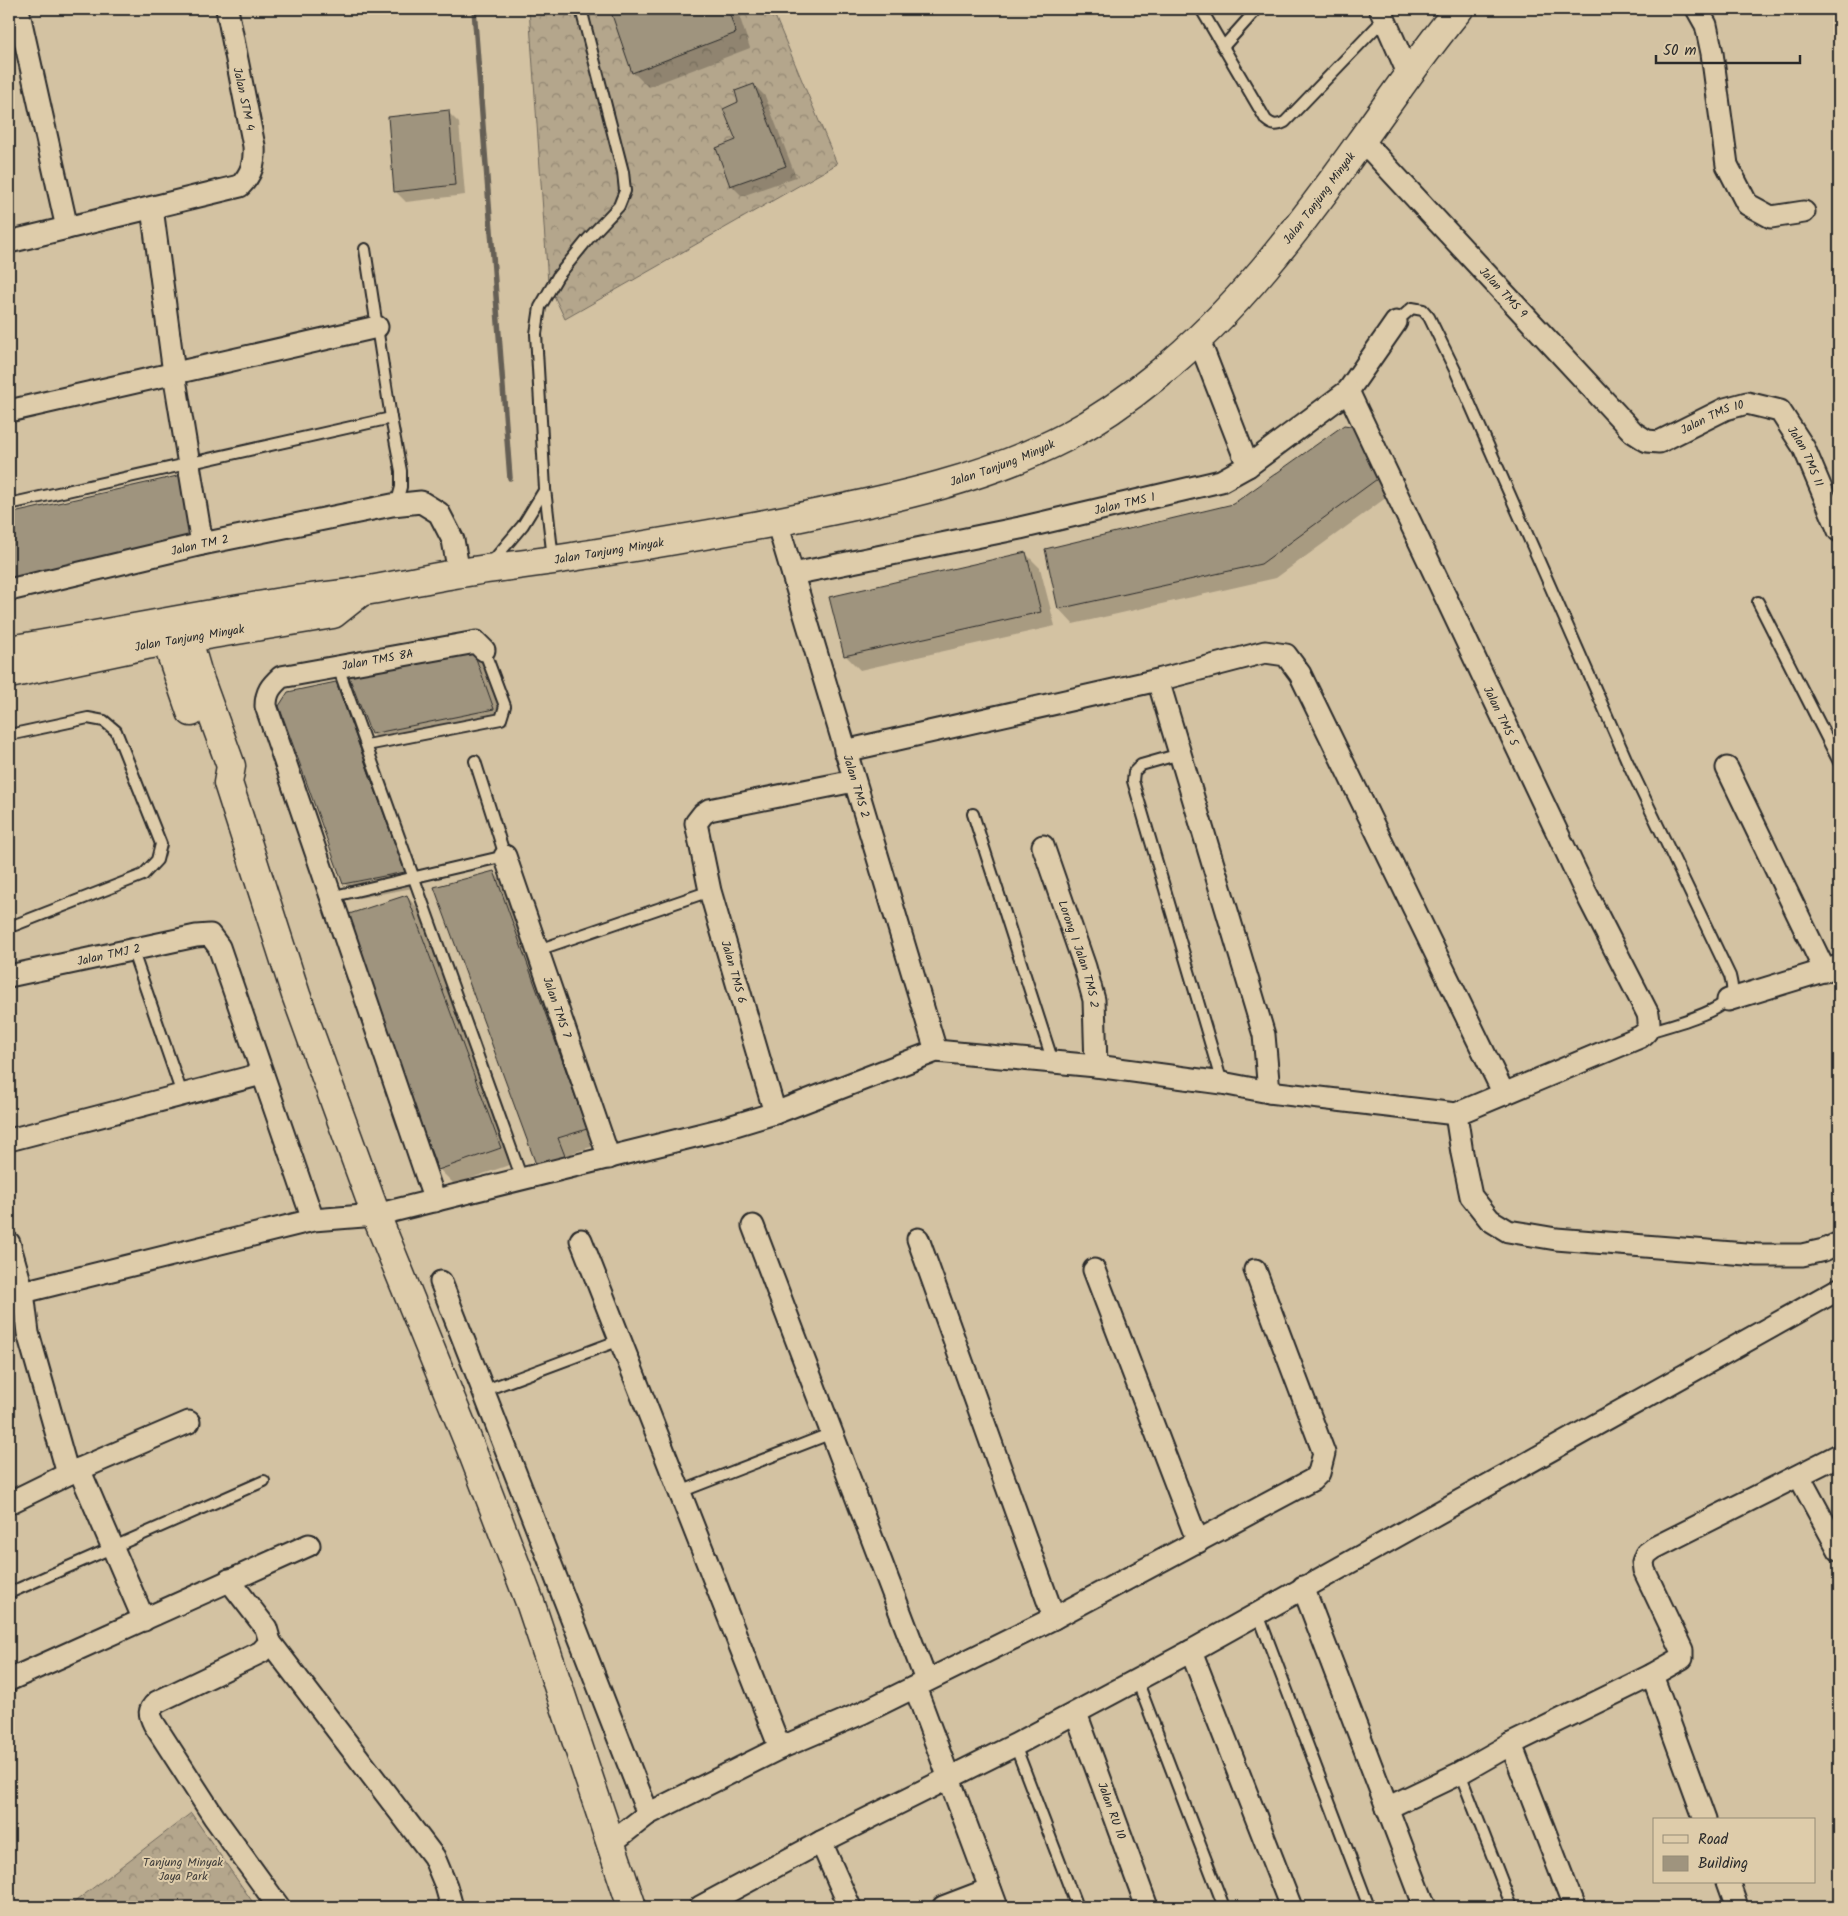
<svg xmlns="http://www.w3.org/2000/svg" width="1848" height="1916" viewBox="0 0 1848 1916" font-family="Kalam,sans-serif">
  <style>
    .forest { fill: url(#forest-crowns); stroke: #70685c }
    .shadow { fill: #0003 }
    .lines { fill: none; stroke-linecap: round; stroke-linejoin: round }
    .stream { stroke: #655f54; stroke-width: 5.5 }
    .building { fill: #9f947e; stroke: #2b2b2b }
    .lane-casing { stroke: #2b2b2b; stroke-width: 14 }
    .street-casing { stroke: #2b2b2b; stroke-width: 25 }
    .secondary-casing { stroke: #2b2b2b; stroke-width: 31 }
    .lane { stroke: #deccaa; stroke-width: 10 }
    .street { stroke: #deccaa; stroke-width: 21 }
    .secondary { stroke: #deccaa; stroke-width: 28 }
    .labels { text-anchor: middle; stroke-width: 4; stroke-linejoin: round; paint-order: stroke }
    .street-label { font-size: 12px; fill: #2b2b2b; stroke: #deccaa }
    .park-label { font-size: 12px; fill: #403d3a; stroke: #deccaa }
  </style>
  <defs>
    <pattern id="forest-crowns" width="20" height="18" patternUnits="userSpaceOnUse" patternTransform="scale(1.25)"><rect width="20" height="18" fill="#b4a68c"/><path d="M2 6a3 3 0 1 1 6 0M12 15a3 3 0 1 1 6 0" fill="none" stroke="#938773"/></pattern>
  </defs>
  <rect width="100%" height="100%" fill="#d3c2a2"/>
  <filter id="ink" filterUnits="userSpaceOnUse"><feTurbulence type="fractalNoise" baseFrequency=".02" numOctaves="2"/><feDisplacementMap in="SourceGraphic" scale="10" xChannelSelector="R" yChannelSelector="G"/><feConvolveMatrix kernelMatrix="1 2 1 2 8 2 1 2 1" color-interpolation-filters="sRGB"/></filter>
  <g filter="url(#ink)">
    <g class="forest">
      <polygon points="529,9 772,9 837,164 565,319 548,283"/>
      <polygon points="191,1813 256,1907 68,1907"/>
    </g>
    <g class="shadow">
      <polygon points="611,9 737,9 750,48 648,87 633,72"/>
      <polygon points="754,85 765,96 796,177 742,196 731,185 737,141 740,103"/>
      <polygon points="448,112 459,123 465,195 406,202 395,191"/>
      <polygon points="1344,427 1398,489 1276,578 1073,624 1059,609 1233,505"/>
      <polygon points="186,475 9,591 9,515"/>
      <polygon points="1025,553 1040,568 1055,626 860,670 845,655"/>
      <polygon points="473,651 488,666 508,724 387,748 372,733"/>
      <polygon points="336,683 350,698 418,887 359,898 344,883"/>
      <polygon points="493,872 508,887 601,1144 572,1153 579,1171 538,1166"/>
      <polygon points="406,896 421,911 515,1163 454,1184 439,1169"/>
    </g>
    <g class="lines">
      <polyline class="stream" points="474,9 510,478"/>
    </g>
    <g class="building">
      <polygon points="610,9 728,9 736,33 632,73"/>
      <polygon points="754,84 786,166 730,186 716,148 736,140 723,109 738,102 735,91"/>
      <polygon points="449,110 455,185 394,192 388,117"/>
      <polygon points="1344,425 1364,428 1384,474 1261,564 1058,609 1045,549 1233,504"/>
      <polygon points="186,474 197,535 9,580 9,514"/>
      <polygon points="1026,552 1041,612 844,656 829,597"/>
      <polygon points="473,650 494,709 371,734 348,674"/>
      <polygon points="336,682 405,872 343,884 279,706 288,692"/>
      <polygon points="494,871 587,1129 558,1138 565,1156 537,1167 434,887"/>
      <polygon points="407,895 501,1148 438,1170 343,916"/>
    </g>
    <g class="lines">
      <g class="lane-casing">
        <g id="lane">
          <path d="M 1201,9 L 1266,120 C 1273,126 1277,126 1285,122 L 1384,19"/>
          <polyline points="1223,47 1257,9"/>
          <polyline points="365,249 391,418 401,471 401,487 398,498 392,505"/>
          <path d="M 1396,322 L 1412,308 L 1423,310 L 1429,317 L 1455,370 L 1627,761 L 1730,976 C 1731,981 1733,987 1732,992 C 1727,1012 1667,1026 1648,1032"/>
          <polyline points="9,504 391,418"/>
          <polyline points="553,559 545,489 536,334 540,307 558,276 588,239 619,206 625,191 623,172 581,9"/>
          <polyline points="491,563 523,525 545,489"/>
          <polyline points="1758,602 1839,762"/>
          <polyline points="338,667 522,1179"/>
          <polyline points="9,735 88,718 104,721 116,731 161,844 157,860 143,875 15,925 9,923"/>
          <polyline points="367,745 501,719 505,706 484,650"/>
          <polyline points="1180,754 1141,765 1134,772 1133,781 1222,1083"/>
          <polyline points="973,814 1053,1062"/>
          <polyline points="330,897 505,856 475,761"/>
          <polyline points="132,949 182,1094"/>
          <polyline points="538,950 710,891"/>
          <polyline points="483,1391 620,1340"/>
          <polyline points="680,1492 832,1433"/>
          <polyline points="9,1593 264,1481"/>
          <polyline points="1258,1614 1369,1907"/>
          <polyline points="1137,1680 1224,1907"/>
          <polyline points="1015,1745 1077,1907"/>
          <polyline points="1460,1773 1512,1907"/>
        </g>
      </g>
      <g class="street-casing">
        <g id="street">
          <polyline points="18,9 67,228"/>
          <polyline points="1380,9 1408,73"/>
          <polyline points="1697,9 1706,25 1712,53 1727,165 1747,204 1771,217 1804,212"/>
          <path id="s1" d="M 1362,140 L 1633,432 L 1647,441 L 1659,442 L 1725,409 L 1747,403 L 1780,411 L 1804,448 L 1839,531"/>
          <polyline points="152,208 174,373 202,544"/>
          <path d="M 9,242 L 240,186 C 252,174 255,162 254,146 L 227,9"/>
          <polyline points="1199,340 1248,466"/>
          <polyline points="9,411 377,327"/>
          <path id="s2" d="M 777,522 L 936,1051"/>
          <path id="s3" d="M 793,574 L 1020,528 L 1221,481 L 1248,466 L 1348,391 L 1396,322"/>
          <path id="s4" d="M 9,590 L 202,544 L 392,505 L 421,502 L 439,513 L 453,540 L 459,573"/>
          <polyline points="1158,680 1264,1035 1269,1092"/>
          <polyline points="845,751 1158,680 1265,652 1286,655 1300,674 1504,1094"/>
          <polyline points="1727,768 1825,971"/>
          <path id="s5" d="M 1043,846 L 1085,967 L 1094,1000 L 1096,1066"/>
          <path id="s6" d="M 505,856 L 609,1158"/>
          <path id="s7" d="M 9,976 L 196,936 L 210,935 L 219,947 L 313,1220"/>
          <polyline points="1728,1000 1839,966"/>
          <polyline points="775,1113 710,891 696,823 703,814 709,810 854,781"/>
          <polyline points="1456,1114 1462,1153 1471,1196 1490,1220 1508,1231 1556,1239 1758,1255 1802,1255 1824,1250 1839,1243"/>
          <polyline points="9,1140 262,1074"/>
          <path id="s8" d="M 435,1201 L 266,706 C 266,692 271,686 281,677 L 476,642 L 484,650"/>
          <polyline points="753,1226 926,1680"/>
          <polyline points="918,1239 1054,1618"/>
          <polyline points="581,1240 780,1748"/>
          <polyline points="9,1243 23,1292 28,1333 68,1474"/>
          <polyline points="1094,1270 1198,1542"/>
          <polyline points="441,1282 648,1814"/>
          <path d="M 23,1292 L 313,1220 L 376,1215 L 719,1130 L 775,1113 L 936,1051 L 1096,1066 L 1222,1083 L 1269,1092 L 1456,1114 L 1640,1037 C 1650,1031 1650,1025 1648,1014 L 1584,889 L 1348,391"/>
          <polyline points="79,1469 144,1620"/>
          <polyline points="1799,1476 1839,1550"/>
          <polyline points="9,1503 68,1474 189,1422"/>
          <path d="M 229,1580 L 266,1628 L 270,1642 L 261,1652 L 157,1702 C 148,1710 149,1714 154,1724 L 214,1817 L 279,1907"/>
          <polyline points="1303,1587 1425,1907"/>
          <polyline points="270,1642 434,1857 446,1886 452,1907"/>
          <polyline points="1191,1651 1291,1907"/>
          <polyline points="1652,1675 1705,1820"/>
          <polyline points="9,1680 309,1545"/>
          <polyline points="915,1687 997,1907"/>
          <path id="s9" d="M 1076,1713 L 1147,1907"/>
          <polyline points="1511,1744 1574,1907"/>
          <polyline points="1387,1808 1460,1773 1511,1744 1652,1675 1682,1658 1682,1650 1644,1570 1643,1562 1646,1554 1654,1548 1839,1455"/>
          <polyline points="821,1842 850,1907"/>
          <polyline points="610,1844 648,1814 780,1748 862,1713 1054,1618 1312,1480 1319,1473 1324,1453 1255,1270"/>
          <polyline points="1728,1882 1737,1907"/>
          <polyline points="700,1907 821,1842 1015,1745 1191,1651 1839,1289"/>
          <polyline points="943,1907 990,1889"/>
        </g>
      </g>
      <g class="secondary-casing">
        <g id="secondary">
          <polyline points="182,620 199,678 231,766 228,783 296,995 376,1215 470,1446 531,1605 632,1907"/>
          <polyline points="161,625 191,712"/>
          <path id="s10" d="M 9,650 C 94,636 179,619 264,605 C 298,599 331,596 364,591 C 394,586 424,579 455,574 C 488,568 521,565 554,560 C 640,546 725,533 810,515 C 896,498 987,478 1066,437 C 1098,420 1128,399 1156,376 C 1237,311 1299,228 1359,144 C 1392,98 1423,52 1459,9"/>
          <path id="s11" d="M 9,674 L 146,645 L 333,614 L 362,591"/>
        </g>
      </g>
      <use href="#lane" class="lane"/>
      <use href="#street" class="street"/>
      <use href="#secondary" class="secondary"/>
    </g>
  </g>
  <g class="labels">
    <g class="street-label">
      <text transform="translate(244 99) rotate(78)" y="4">Jalan STM 4</text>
      <text dy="4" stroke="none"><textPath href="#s10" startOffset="1432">Jalan Tanjung Minyak</textPath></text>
      <text dy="4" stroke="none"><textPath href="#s1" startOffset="208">Jalan TMS 9</textPath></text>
      <text dy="4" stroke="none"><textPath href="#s1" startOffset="486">Jalan TMS 10</textPath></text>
      <text dy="4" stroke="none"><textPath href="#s1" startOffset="610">Jalan TMS 11</textPath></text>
      <text dy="4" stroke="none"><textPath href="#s10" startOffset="1012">Jalan Tanjung Minyak</textPath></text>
      <text dy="4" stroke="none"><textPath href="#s3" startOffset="339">Jalan TMS 1</textPath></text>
      <text dy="4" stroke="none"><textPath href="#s4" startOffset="196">Jalan TM 2</textPath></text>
      <text dy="4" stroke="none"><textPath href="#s10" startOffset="608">Jalan Tanjung Minyak</textPath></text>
      <text dy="4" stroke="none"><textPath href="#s11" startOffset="184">Jalan Tanjung Minyak</textPath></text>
      <text dy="4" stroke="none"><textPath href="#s8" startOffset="655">Jalan TMS 8A</textPath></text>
      <text transform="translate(1501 716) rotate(64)" y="4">Jalan TMS 5</text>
      <text dy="4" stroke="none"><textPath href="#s2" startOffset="276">Jalan TMS 2</textPath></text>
      <text dy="4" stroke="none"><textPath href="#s7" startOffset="102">Jalan TMJ 2</textPath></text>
      <text dy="4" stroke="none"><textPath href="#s5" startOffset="114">Lorong 1 Jalan TMS 2</textPath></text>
      <text transform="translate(734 972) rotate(74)" y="4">Jalan TMS 6</text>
      <text dy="4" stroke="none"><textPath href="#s6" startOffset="160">Jalan TMS 7</textPath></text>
      <text dy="4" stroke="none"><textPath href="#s9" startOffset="104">Jalan RU 10</textPath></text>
    </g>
    <g class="park-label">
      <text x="183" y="1866">Tanjung Minyak<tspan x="183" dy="14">Jaya Park</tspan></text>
    </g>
  </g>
  <rect width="1848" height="1916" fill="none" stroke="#deccaa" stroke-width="30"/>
  <rect x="15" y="15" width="1818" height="1886" fill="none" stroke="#2b2b2b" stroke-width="2" filter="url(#ink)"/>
  <rect x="1653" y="1818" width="162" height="65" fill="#deccaa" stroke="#968c77"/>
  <rect x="1663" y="1835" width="25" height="8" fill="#deccaa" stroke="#968c77"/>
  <text x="1698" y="1844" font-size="15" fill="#2b2b2b">Road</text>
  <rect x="1663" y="1856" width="25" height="15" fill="#9f947e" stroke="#968c77"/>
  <text x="1698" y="1868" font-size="15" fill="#2b2b2b">Building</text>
  <path d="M1656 55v8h144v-8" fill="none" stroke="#2b2b2b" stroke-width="2.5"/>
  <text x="1663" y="55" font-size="15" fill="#2b2b2b" stroke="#deccaa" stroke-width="4" paint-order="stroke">50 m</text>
</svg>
